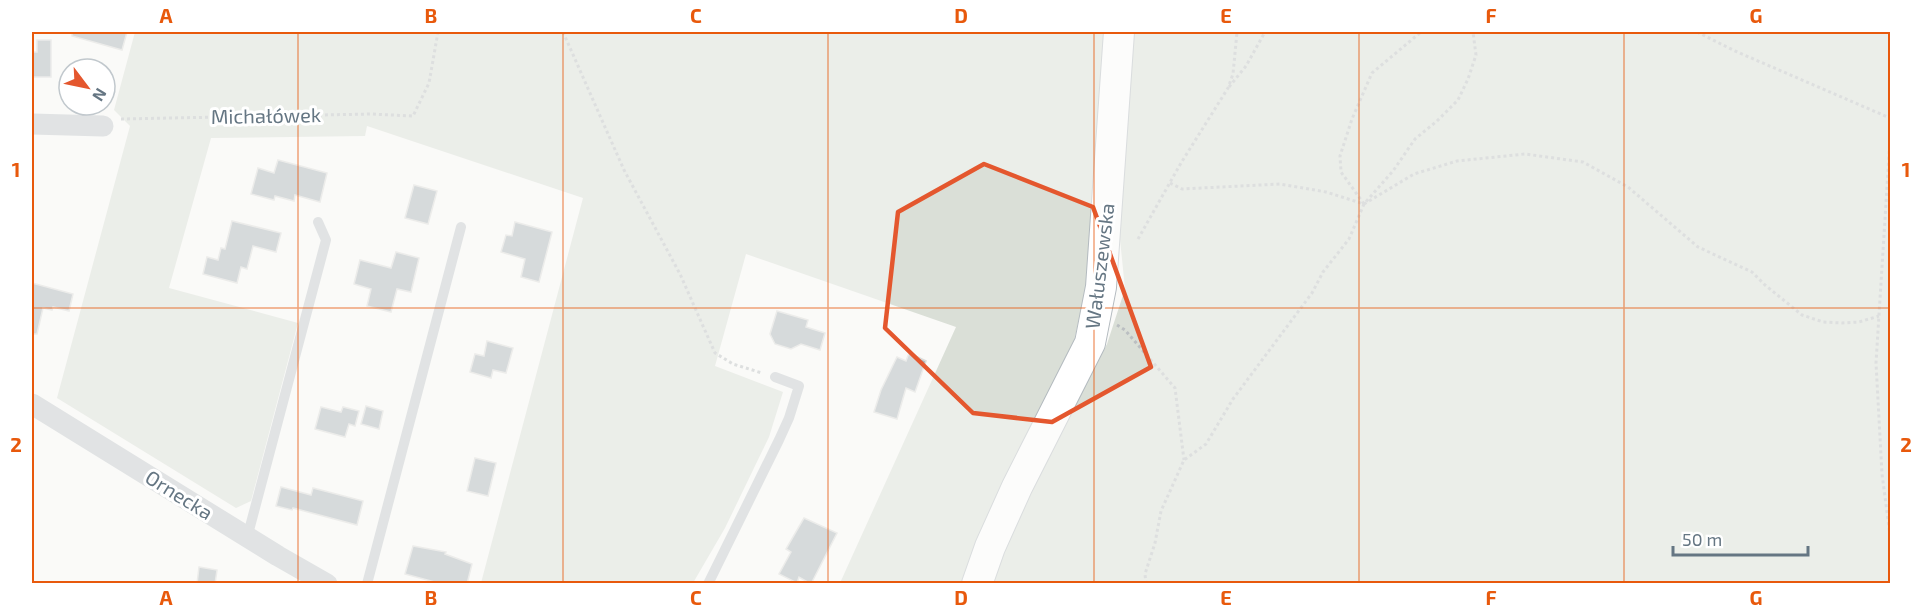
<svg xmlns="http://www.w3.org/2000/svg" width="1922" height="615" viewBox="0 0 1922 615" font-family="'Exo 2',sans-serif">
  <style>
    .green { fill: #dadfd7 }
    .building { fill: #aab3b9; stroke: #dcdcda; stroke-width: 1.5 }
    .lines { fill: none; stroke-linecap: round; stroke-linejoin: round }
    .secondary-casing { stroke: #b3babf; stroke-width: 32 }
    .path { stroke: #bbbfc2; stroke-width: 3; stroke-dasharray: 3 3; stroke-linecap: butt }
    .lane { stroke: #c3c8cc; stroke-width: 10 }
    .street { stroke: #c3c8cc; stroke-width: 21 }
    .secondary { stroke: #fff; stroke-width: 30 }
    .marked { fill: none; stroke: #e4572e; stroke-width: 4.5; stroke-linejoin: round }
    .grid { fill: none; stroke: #e8590c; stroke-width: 1.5; stroke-opacity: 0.55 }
    .labels { text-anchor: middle; stroke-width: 6; stroke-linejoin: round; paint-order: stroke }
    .street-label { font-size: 20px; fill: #657683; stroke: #fff }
    .neatline { fill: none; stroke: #e8590c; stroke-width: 2 }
    .grid-label { font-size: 20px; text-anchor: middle; font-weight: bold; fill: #e8590c }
  </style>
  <rect width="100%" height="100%" fill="#fafaf8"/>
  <g class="green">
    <polygon points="135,32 1110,32 1095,243 1074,342 1016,464 966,583 840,583 956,327 746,254 715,366 783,392 769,437 725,528 693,583 481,583 583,198 367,126 365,136 211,138 169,288 298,323 251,501 236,508 57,398 130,126 114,110"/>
    <polygon points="1130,32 1890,32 1890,583 989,584 1007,533 1107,344 1125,289 1116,199"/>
  </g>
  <g class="building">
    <polygon points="72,32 127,32 122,50 72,36"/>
    <polygon points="37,40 51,40 51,77 32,77 32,52 37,52"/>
    <polygon points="278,160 327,173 320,202 295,195 294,201 275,196 274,200 251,194 258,168 274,173"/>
    <polygon points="414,185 437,191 428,224 405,218"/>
    <polygon points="232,221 281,233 276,252 253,246 247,269 241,267 237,283 203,274 207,257 218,260 221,248 225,249"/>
    <polygon points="515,222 552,232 539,282 521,277 525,259 501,252 506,235 512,236"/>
    <polygon points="396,252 419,258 411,292 397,289 391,312 367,306 371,289 354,284 360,260 391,268"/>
    <polygon points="32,283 73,294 69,311 53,307 52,310 43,308 37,334 32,334"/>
    <polygon points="777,311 808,320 806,327 825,333 820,350 801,344 791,349 775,344 770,334"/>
    <polygon points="487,341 513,348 506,373 493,370 491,378 470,372 475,354 484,356"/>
    <polygon points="909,353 926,361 915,392 906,388 897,419 874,412 881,390 897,357 906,361"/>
    <polygon points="366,406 383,411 379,429 361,424"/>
    <polygon points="321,407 341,412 343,407 359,411 355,426 349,424 345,437 315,429"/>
    <polygon points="475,458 496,463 488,496 467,491"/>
    <polygon points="281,487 311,495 313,488 363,501 357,525 293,508 292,510 276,506"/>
    <polygon points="804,518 837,533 811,584 799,577 797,583 779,574 791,552 786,549"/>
    <polygon points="413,546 446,552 445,554 472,564 467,584 442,584 405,574"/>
    <polygon points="199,567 217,570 215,584 197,584"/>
  </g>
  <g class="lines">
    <g class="secondary-casing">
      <polyline id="secondary" points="977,584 990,547 1017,487 1090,343 1101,287 1119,32"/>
    </g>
    <g class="path">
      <polyline points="563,32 624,170 680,274 715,353 733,364 762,373"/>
      <polyline points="1697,32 1735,51 1890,118"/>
      <polyline points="1229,87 1246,66 1265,32"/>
      <polyline points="121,119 371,114 413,116 429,83 438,32"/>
      <polyline points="1890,139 1876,363 1882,474 1890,535"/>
      <polyline points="1170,183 1182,189 1280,184 1326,192 1364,204 1414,174 1457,161 1525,154 1583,162 1628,187 1698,247 1752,272 1765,285 1802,315 1823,322 1842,323 1859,322 1879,316"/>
      <polyline points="1364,204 1341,172 1340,156 1352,119 1372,73 1421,32"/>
      <polyline points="1138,239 1181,163 1228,88 1233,74 1237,32"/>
      <polyline points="1117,325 1125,330 1175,388 1184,460"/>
      <polyline points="1146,584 1145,574 1155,543 1161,511 1184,460 1206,444 1233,399 1312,293 1323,272 1349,239 1364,204 1393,171 1415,139 1437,121 1458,100 1468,79 1476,55 1473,32"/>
    </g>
    <g class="lane">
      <polyline points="247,538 326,240 318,222"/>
      <polyline points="367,584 461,227"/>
      <polyline points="708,584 779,440 789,418 799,386 775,377"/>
    </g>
    <g class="street">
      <polyline points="32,124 103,126"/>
      <polyline points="32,404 278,556 327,584"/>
    </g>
    <use href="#secondary" class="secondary"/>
  </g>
  <path d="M0 0H1922V615H0ZM 984,164 L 1093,207 L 1151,367 L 1052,422 L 973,413 L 885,328 L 898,212 Z" fill="#fafaf8" fill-opacity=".55" fill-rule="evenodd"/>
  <path class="marked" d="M 984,164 L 1093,207 L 1151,367 L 1052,422 L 973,413 L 885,328 L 898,212 Z"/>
  <path class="grid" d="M 298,32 L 298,584M 563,32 L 563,584M 828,32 L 828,584M 1094,32 L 1094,584M 1359,32 L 1359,584M 1624,32 L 1624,584M 32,308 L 1890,308"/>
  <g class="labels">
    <g class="street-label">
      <text transform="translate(266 116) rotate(-1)" y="7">Michałówek</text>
      <text transform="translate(1100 266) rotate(-83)" y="7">Wałuszewska</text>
      <text transform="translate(179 495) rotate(32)" y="7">Ornecka</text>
    </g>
  </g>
  <rect width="1922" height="615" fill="none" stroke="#ffffff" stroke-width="66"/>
  <g transform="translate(87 87) rotate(122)"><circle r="28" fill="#ffffff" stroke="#c1c8cd" stroke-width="1.5"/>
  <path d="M0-4.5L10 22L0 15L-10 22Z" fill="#e4572e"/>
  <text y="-9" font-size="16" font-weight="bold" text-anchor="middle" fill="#657683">N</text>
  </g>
  <path d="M1673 546v9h135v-9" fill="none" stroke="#657683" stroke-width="3"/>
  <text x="1682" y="546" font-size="18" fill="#657683" stroke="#ffffff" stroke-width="4.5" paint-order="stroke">50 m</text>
  <rect x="33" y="33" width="1856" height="549" class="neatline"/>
  <g class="grid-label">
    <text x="166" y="23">A</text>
    <text x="431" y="23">B</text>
    <text x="696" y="23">C</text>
    <text x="961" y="23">D</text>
    <text x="1226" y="23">E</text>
    <text x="1491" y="23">F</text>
    <text x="1756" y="23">G</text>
    <text x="16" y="177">1</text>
    <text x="1906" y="177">1</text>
    <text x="16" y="452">2</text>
    <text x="1906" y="452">2</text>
    <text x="166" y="605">A</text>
    <text x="431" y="605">B</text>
    <text x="696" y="605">C</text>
    <text x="961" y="605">D</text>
    <text x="1226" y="605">E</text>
    <text x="1491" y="605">F</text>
    <text x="1756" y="605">G</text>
  </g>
</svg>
